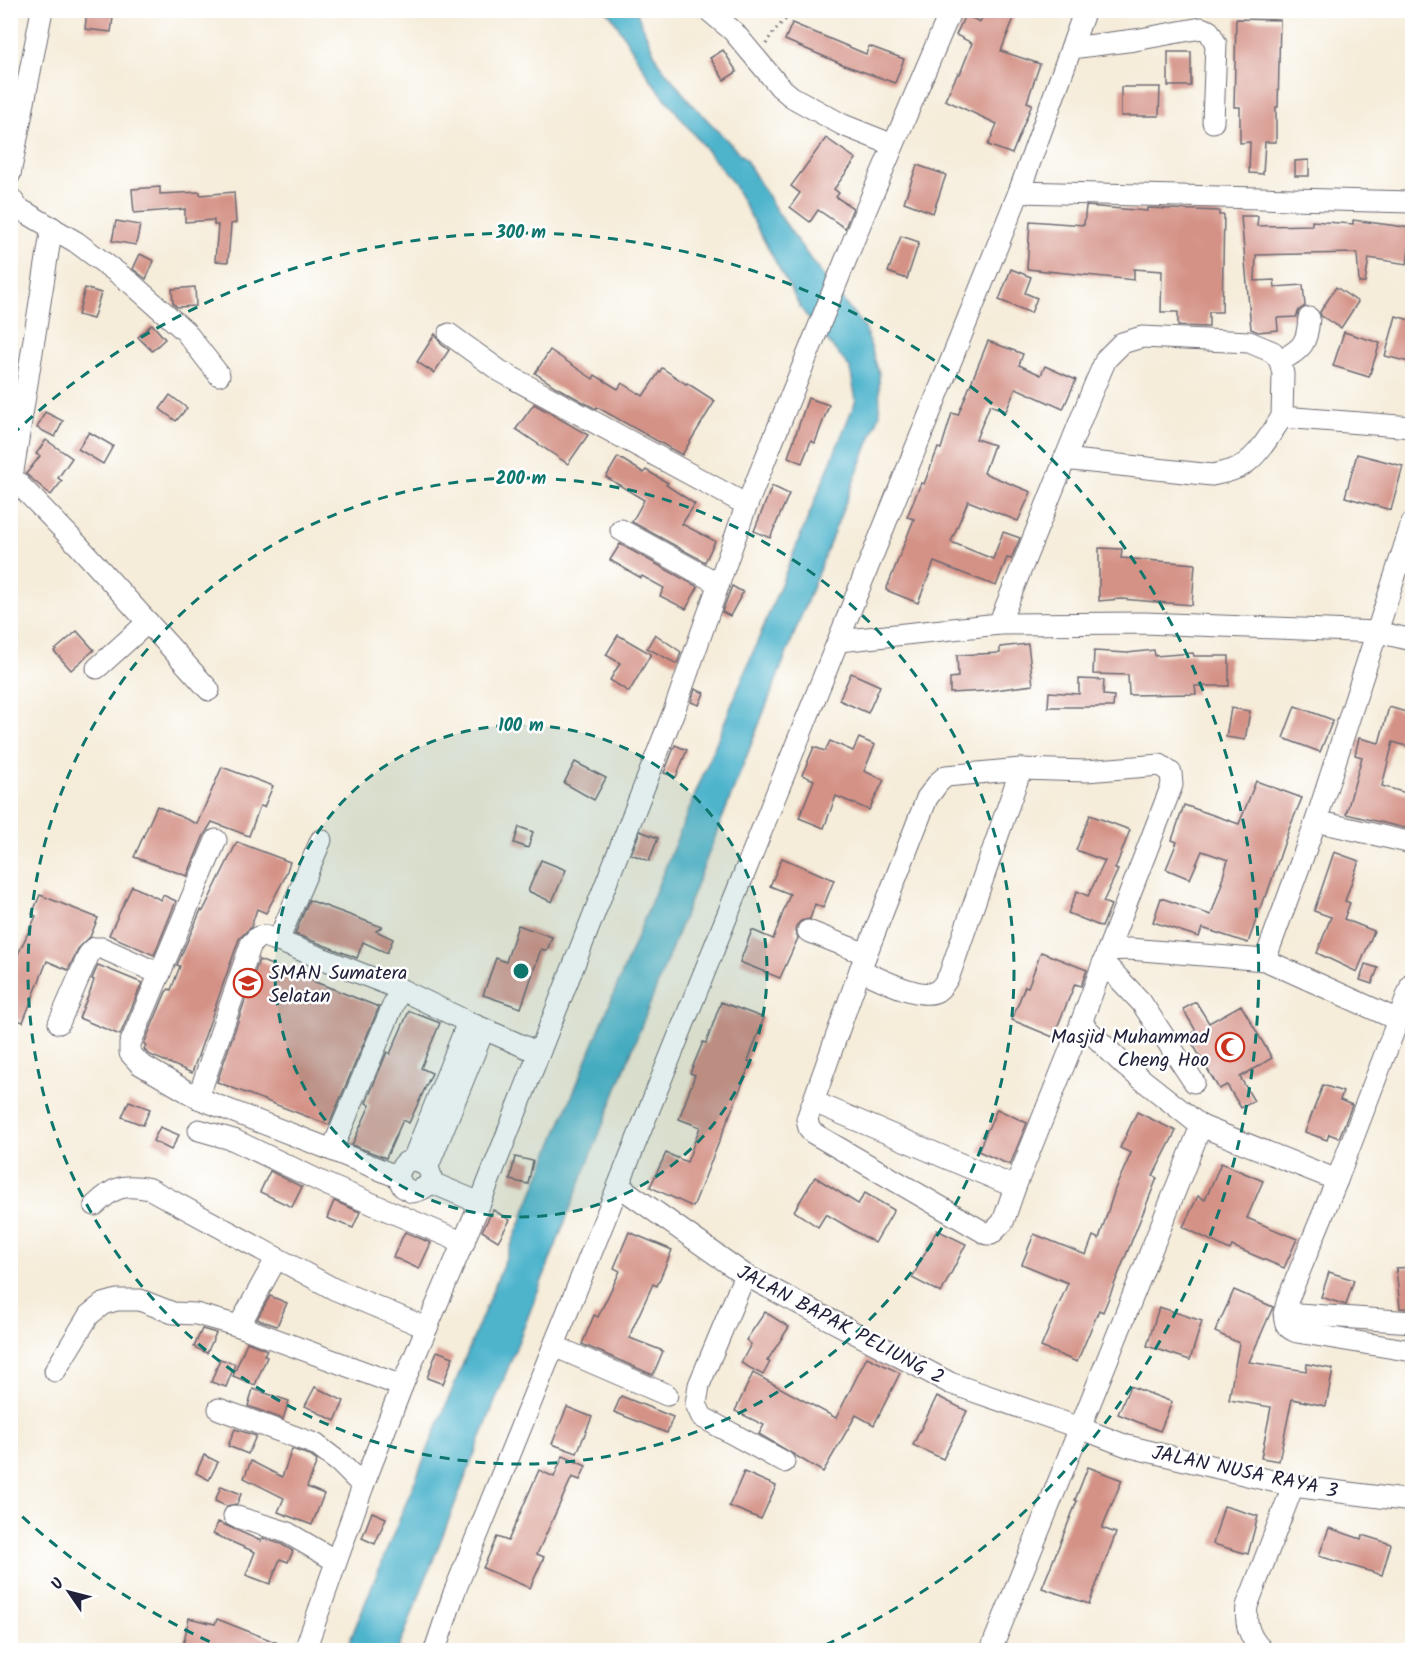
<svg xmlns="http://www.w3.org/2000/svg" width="1423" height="1661" viewBox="0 0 1423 1661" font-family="Kalam,sans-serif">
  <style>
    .water { fill: #4db4cc; stroke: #386b84; stroke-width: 1.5 }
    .building { fill: #d49286 }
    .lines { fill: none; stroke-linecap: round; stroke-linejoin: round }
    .minor-casing { stroke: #6c6972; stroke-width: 23 }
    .path { stroke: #6c6972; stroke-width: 3; stroke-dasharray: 1.5 4.5; stroke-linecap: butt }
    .minor { stroke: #fff; stroke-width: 21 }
    .ring { fill: none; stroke: #0f766e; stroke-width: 3; stroke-dasharray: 10 8 }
    .labels { text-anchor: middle; stroke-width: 5; stroke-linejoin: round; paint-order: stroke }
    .poi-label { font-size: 20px; fill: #22223b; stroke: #fff; text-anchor: start }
    .street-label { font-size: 20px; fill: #22223b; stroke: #fff }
    .centre { fill: #0f766e; stroke: #fff; stroke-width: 3 }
    .ring-label { font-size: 18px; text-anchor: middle; font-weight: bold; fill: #0f766e; stroke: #fff; stroke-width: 5; stroke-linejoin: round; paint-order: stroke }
  </style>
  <rect width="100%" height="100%" fill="#fff"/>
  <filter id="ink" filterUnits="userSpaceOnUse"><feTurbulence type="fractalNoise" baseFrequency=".0167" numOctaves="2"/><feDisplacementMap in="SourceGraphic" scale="12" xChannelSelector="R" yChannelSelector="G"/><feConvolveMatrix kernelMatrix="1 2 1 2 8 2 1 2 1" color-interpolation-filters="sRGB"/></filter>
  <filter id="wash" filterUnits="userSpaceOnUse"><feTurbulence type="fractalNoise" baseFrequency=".008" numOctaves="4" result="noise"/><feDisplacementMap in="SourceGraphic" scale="24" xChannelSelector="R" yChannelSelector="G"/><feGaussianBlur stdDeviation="1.35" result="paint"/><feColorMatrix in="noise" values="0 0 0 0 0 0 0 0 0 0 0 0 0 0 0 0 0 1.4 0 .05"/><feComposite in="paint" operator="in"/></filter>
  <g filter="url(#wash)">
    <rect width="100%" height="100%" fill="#f5ecd9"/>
    <polygon class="water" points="607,11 636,11 658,62 691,103 746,160 776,210 813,263 865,328 879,373 880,414 398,1650 346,1650 856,400 850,368 802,310 732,182 650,79 613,18"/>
    <g id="blocks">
      <g class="building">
        <polygon points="87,10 114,10 111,32 85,29"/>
        <polygon points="985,10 1017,10 1001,51 1040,64 1027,102 1032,104 1012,154 988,145 997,124 945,100 958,73 960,74 972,43 956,35 965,15 980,22"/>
        <polygon points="1236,19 1280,20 1278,107 1276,107 1276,142 1265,142 1263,174 1249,173 1250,142 1240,143 1240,107 1234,107"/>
        <polygon points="792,23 866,54 869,46 904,59 895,83 844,65 785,40"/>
        <polygon points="723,50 737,72 724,80 710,58"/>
        <rect x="1168" y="52" width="23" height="34"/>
        <polygon points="1121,87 1160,87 1159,116 1121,116"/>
        <polygon points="826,138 856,159 834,189 839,193 836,197 853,208 845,228 818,210 810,222 790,207 800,193 791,186"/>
        <polygon points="1309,160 1309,176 1295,176 1295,161"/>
        <polygon points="917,165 946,175 933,213 904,202"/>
        <polygon points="160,187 160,194 200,192 200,195 234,192 236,223 231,224 228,262 215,261 218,225 214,225 214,220 185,222 185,209 134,213 132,189"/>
        <polygon points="1086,206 1147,211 1147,208 1219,211 1219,215 1224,215 1222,312 1209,312 1209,327 1178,326 1178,312 1161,312 1162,271 1134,269 1134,280 1027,269 1030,221 1084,225"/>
        <polygon points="1241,216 1258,216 1257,226 1312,225 1312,221 1353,224 1353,220 1412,228 1407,264 1369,258 1365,283 1359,283 1357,253 1256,255 1255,281 1274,280 1275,287 1303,285 1305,306 1299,310 1296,317 1277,318 1278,330 1258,332 1251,329"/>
        <polygon points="116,221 140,225 136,245 112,241"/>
        <polygon points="901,236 919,242 907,279 888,272"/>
        <polygon points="140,254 154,261 146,279 133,269"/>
        <polygon points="1011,269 1031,277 1025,293 1037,298 1031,313 999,300"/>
        <polygon points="195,287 196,306 177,307 173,303 172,289"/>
        <polygon points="1336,287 1358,302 1341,328 1321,316 1320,312"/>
        <polygon points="85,288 101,293 93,319 78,315"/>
        <polygon points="1396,316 1413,321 1413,363 1385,356"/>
        <polygon points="152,324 165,339 152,351 138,337"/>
        <polygon points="1344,332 1380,343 1369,377 1333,366"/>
        <polygon points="435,334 441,344 449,350 434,373 417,362"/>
        <polygon points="988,341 1023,354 1019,365 1041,375 1045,366 1076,380 1063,409 1016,388 1006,411 990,405 976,439 994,445 984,473 1031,492 1018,521 968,501 951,542 993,559 1003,532 1020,538 1011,559 1007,558 996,586 934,562 918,603 886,590 914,519 907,517 921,483 924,484 938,448 941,449 952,413 958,415"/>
        <polygon points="550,350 593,379 595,375 618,389 622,383 643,396 662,368 686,384 687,383 715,401 682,455 597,407 596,409 556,387 535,373"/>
        <polygon points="170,395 187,408 176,421 160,409"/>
        <polygon points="808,398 829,405 815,443 811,441 802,463 788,457"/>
        <polygon points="534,404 588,435 568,464 516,429"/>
        <polygon points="45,412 63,421 55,437 37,428"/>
        <polygon points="89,432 113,446 103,464 78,449"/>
        <polygon points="46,440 72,458 58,478 62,481 51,495 26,474 40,456 36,454"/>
        <polygon points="1357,454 1403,466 1391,510 1345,497"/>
        <polygon points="618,457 644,473 646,470 668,483 666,485 695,504 682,524 715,541 705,562 632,522 644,500 606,477"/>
        <polygon points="772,486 789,494 770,538 754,531"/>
        <polygon points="620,544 698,587 686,609 660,596 664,588 642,576 641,578 610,560"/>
        <polygon points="1099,548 1122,549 1121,558 1195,564 1192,605 1121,599 1099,601"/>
        <polygon points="732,586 743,592 730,616 722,612"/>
        <polygon points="77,631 94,650 71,670 54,651"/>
        <polygon points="655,634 681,652 677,664 647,648"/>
        <polygon points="618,635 651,654 629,692 610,680 620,663 606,655"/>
        <polygon points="1028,644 1033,685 987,691 950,693 950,678 958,677 957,655 1000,653 1000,647"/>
        <polygon points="1154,650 1155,656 1193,653 1194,656 1229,656 1229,686 1195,686 1196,694 1129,695 1128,675 1093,674 1094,651 1127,653"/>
        <polygon points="851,673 880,686 868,713 839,700"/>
        <polygon points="1079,679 1104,680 1103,695 1114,696 1113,707 1048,707 1049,692 1079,694"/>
        <polygon points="695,689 704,693 699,705 691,702"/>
        <polygon points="1295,706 1333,720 1320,752 1283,738"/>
        <polygon points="1389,707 1413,714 1413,748 1393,742 1382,786 1413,795 1413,830 1346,814 1362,757 1355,755 1359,738 1379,743"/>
        <polygon points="1231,708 1250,711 1245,740 1226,737"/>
        <polygon points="859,738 875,745 864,771 884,780 869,810 836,796 824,828 799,818 814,780 802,775 814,747 825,751 830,741 853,751"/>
        <polygon points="675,745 687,750 676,777 664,773"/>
        <polygon points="575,762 606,778 594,800 564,783"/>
        <polygon points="222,767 273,786 264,807 260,806 249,836 212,822 204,835 187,876 134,857 157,806 197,824"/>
        <polygon points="1256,781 1302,798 1289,829 1266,897 1264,897 1248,943 1202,928 1199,937 1153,922 1161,898 1211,915 1222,883 1221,883 1228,860 1202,851 1190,879 1166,869 1177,842 1172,840 1184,805 1239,824"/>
        <polygon points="1090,815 1130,830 1115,869 1118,870 1103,902 1111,905 1102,927 1068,913 1077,891 1088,896 1105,861 1076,850"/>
        <polygon points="519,827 533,832 528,848 514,843"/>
        <polygon points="640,831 658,838 649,861 631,854"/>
        <polygon points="237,842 290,862 284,879 266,913 257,909 251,927 239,939 192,1073 148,1054 144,1049 146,1045 144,1044 166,992 169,989 171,990 180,966 177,965 201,910 203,911"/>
        <polygon points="1334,852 1359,861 1345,901 1350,903 1344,919 1374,931 1357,972 1317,953 1331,917 1314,911"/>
        <polygon points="782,858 834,880 823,908 815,904 810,919 801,921 796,926 795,932 798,938 780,978 740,962 752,930 773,939 790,894 770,886"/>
        <polygon points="541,860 566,870 552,902 528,891"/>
        <polygon points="132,886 161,900 163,895 176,901 154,955 109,935"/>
        <polygon points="40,895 98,918 90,937 78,949 68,970 47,961 23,1022 10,1017 10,971 36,916 32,914"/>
        <polygon points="309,900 382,927 376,931 393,939 387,953 363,942 357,958 295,934"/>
        <polygon points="518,925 552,937 547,951 541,949 521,1008 483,995 496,958 506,962"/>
        <polygon points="1041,952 1087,970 1081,986 1075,984 1053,1037 1012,1020 1025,986 1028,987"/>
        <polygon points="259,960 379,1007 329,1125 217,1082"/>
        <polygon points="1365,964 1378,968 1372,984 1360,980"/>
        <polygon points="98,965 142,983 120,1035 79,1018 91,989 94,980 92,979"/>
        <polygon points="721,1002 764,1018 748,1061 751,1062 693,1207 650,1187 666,1153 687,1162 700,1127 679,1119 695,1075 690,1073 703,1042 706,1043"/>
        <polygon points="1196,1002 1209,1023 1241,1005 1272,1058 1240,1077 1254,1101 1241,1108 1227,1085 1219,1089 1188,1036 1196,1031 1183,1009"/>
        <polygon points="409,1011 440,1023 421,1068 432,1073 409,1123 403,1120 386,1158 352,1145 370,1105 366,1103 387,1052 390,1054"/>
        <polygon points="1323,1085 1343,1092 1340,1100 1352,1105 1339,1138 1329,1134 1327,1140 1305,1132"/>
        <polygon points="129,1101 150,1109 143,1125 122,1117"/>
        <polygon points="997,1109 1027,1123 1010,1165 978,1151"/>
        <polygon points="1137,1112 1176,1131 1153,1176 1157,1178 1110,1295 1103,1312 1099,1310 1077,1362 1041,1347 1068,1283 1022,1264 1034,1234 1086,1255 1093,1236 1099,1239 1115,1189 1131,1153 1120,1148"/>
        <polygon points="160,1127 179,1135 171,1150 153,1141"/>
        <polygon points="515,1157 533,1161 528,1184 510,1180"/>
        <polygon points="1221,1163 1263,1181 1247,1218 1297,1239 1284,1268 1232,1246 1230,1250 1183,1227 1198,1196 1205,1200"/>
        <polygon points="270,1171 302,1187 292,1207 260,1192"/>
        <polygon points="815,1177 858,1204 865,1193 894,1210 875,1243 826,1214 818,1227 794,1211"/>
        <polygon points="334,1201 360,1212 353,1228 327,1218"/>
        <polygon points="493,1210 510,1220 498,1241 482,1231"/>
        <polygon points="937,1230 966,1244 941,1293 912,1278"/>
        <polygon points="405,1232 431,1243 419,1269 393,1257"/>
        <polygon points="629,1232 672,1250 657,1286 653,1284 632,1330 630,1338 663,1351 653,1375 582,1344 594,1315 598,1317 620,1271 614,1268"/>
        <polygon points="1413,1267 1413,1309 1400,1308 1396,1268"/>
        <polygon points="1329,1272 1354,1280 1346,1305 1321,1297"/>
        <polygon points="1234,1290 1273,1307 1249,1362 1306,1371 1307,1364 1333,1369 1326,1406 1292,1399 1279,1461 1261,1458 1271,1407 1229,1400 1239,1343 1215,1332"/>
        <polygon points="270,1296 287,1303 277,1326 257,1319"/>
        <polygon points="1159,1307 1202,1321 1190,1360 1147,1346"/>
        <polygon points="765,1312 789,1327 767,1361 770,1362 763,1375 741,1363 751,1344 746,1340"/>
        <polygon points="202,1329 216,1333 207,1353 194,1347"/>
        <polygon points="247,1342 267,1350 264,1355 267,1357 255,1385 233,1376"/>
        <polygon points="437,1351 453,1357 443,1384 427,1378"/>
        <polygon points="867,1357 900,1373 874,1425 856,1415 823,1472 759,1434 764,1425 735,1411 753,1373 836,1418"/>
        <polygon points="220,1359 235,1364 226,1387 211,1382"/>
        <polygon points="1130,1386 1172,1402 1160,1431 1118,1414"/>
        <polygon points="315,1387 344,1401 335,1421 305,1406"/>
        <polygon points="253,1389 289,1401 283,1419 248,1406"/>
        <polygon points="621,1396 673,1417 667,1433 614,1412"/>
        <polygon points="937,1396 967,1411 943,1459 913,1445"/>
        <polygon points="567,1407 592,1417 577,1453 552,1444"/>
        <polygon points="235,1429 256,1436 248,1454 228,1446"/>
        <polygon points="292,1449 309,1455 317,1461 307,1487 324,1494 312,1525 278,1512 284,1498 244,1478 251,1461 282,1477"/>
        <polygon points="204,1455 218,1462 209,1480 196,1473"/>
        <polygon points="563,1456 586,1466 580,1480 572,1477 537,1554 544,1557 530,1588 483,1568 497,1537 508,1541 539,1470 554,1477"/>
        <polygon points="1088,1467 1122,1480 1102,1528 1116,1533 1089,1604 1042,1588 1077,1501 1075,1500"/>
        <polygon points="744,1472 776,1486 761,1519 729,1506"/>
        <polygon points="221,1486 241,1494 237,1504 226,1506 215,1501"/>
        <polygon points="1224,1506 1258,1516 1248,1554 1213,1544"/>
        <polygon points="372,1512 386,1518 375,1544 362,1538"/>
        <polygon points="218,1522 261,1541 262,1538 281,1544 293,1551 288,1562 280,1559 270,1584 246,1575 255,1552 213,1534"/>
        <polygon points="1329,1528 1361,1539 1362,1535 1391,1544 1382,1575 1319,1556"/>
        <polygon points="189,1618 215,1624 217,1619 293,1649 293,1650 182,1650"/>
      </g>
    </g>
  </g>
  <g filter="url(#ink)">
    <use href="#blocks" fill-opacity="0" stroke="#6c6972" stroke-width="1.5"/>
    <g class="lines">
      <g class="minor-casing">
        <g id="minor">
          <polyline points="708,10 733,31 780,87 792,97 843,125 893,145"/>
          <polyline points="1071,48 1135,40 1201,28 1209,31 1216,44 1213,122"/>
          <polyline points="10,174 42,10"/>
          <polyline points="1019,192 1412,202"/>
          <polyline points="10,197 18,208 76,242 131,283 185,331 219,375"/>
          <polyline points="52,227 12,477 78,545 209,690"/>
          <polyline points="449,334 500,371 747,505"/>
          <path d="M 1280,361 C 1303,348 1307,344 1309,318"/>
          <path d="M 1064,459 L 1212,475 C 1222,473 1234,471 1243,465 C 1260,454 1271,433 1282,417"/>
          <polyline points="621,530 719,584"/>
          <polyline points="999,624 1093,389 1106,359 1122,343 1142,337 1249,342 1273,352 1280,361 1283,374 1282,417 1412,427"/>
          <polyline points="839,641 999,624 1144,623 1378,632 1412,640"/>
          <polyline points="97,668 148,622"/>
          <polyline points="1316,821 1412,843"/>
          <polyline points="216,840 130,1044 130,1053 140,1064 198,1098 332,1150"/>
          <polyline points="808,931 866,954"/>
          <polyline points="278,941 321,840"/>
          <polyline points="1104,963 1141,1002 1194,1082"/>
          <path d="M 860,970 C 877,977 920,1001 937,991 C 943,987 945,982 949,976 L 1021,769"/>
          <polyline points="1398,1020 1412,983"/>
          <polyline points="59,1023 89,954 95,948 102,948 160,974"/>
          <polyline points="1081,1023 1015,1187 1003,1222 991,1234 987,1234 813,1133 809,1128 807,1119 860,970 927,798 939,782 946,776 1021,769 1086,771 1160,765 1171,773 1172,785 1108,950"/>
          <polyline points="198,1098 251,944 258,937 264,936 278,941 400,989"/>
          <polyline points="814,1102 1015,1187"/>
          <polyline points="1201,1126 1337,1180 1398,1020 1265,960"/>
          <polyline points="199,1130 234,1140 328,1185 464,1243"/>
          <polyline points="413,1160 468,1022"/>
          <polyline points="428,1166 484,1029"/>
          <path d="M 398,1177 C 408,1135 457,1184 412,1192 L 403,1187 L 398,1177 L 332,1150 L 400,989 L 468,1022 L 539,1053"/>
          <path d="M 1337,1180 L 1288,1299 C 1284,1313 1280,1326 1297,1332 L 1412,1351"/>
          <polyline points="430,1182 480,1203"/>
          <polyline points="619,1186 745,1275 950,1383 1080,1428 1127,1446 1293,1486 1412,1501"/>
          <path d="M 95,1205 C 115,1186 124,1184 150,1189 L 334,1289 L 427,1328"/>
          <polyline points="276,1259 239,1326 402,1386"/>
          <polyline points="745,1275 699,1385 696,1404 702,1417 784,1462"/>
          <polyline points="1284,1313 1412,1322"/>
          <polyline points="554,1346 667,1395"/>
          <polyline points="55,1371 89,1315 103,1304 117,1300 140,1300 173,1313 196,1314 239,1326"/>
          <polyline points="219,1409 315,1444 340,1463 363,1486"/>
          <polyline points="234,1516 286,1532 336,1561"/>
          <polyline points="305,1650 363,1486 402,1386 480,1203 674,711 744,512 865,212 951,10"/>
          <polyline points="435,1650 454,1593 1019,192 1085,10"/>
          <polyline points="991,1650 1201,1126 1125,1066 1081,1023 1108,950 1129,949 1265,960 1316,821 1412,523"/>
          <path d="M 1262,1650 C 1249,1637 1245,1624 1247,1606 L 1293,1486"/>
        </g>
      </g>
      <path class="path" d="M 766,44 C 774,29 784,20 798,10"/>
      <use href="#minor" class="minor"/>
    </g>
  </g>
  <circle cx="521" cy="971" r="246" fill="#0f766e" fill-opacity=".12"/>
  <g class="ring">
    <circle cx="521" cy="971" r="246"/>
    <circle cx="521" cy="971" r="493"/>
    <path d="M226 1649A739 739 0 0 1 12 1507M12 435A739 739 0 1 1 816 1649"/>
  </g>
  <defs>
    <g id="school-ring" transform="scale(1.5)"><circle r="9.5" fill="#fff" stroke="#c8321e" stroke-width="1.5"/><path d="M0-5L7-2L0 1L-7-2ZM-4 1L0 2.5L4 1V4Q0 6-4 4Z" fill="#c8321e"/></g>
    <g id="mosque-ring" transform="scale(1.5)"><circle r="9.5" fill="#fff" stroke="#c8321e" stroke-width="1.5"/><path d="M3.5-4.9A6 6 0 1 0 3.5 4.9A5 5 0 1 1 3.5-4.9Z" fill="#c8321e"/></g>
  </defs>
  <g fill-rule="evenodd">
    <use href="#school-ring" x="248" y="983"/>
    <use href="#mosque-ring" x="1230" y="1047"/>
  </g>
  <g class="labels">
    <g class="poi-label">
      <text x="269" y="979">SMAN Sumatera<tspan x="269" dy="23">Selatan</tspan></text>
      <text x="1209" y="1043" text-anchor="end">Masjid Muhammad<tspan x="1209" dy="23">Cheng Hoo</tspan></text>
    </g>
    <g class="street-label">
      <text transform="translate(841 1324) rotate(28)" y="7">JALAN BAPAK PELIUNG 2</text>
      <text transform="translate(1245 1471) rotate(12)" y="7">JALAN NUSA RAYA 3</text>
    </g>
  </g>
  <circle cx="521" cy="971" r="9" class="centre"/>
  <g class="ring-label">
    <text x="521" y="238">300 m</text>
    <text x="521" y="484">200 m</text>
    <text x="521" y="731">100 m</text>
  </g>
  <rect width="1423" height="1661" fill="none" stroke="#fff" stroke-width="36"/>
  <g transform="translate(69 1592) rotate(305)" stroke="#ffffff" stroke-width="4.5" paint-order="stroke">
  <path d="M0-4.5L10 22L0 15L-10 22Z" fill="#22223b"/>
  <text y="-9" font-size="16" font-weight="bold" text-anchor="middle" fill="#22223b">U</text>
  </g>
</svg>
